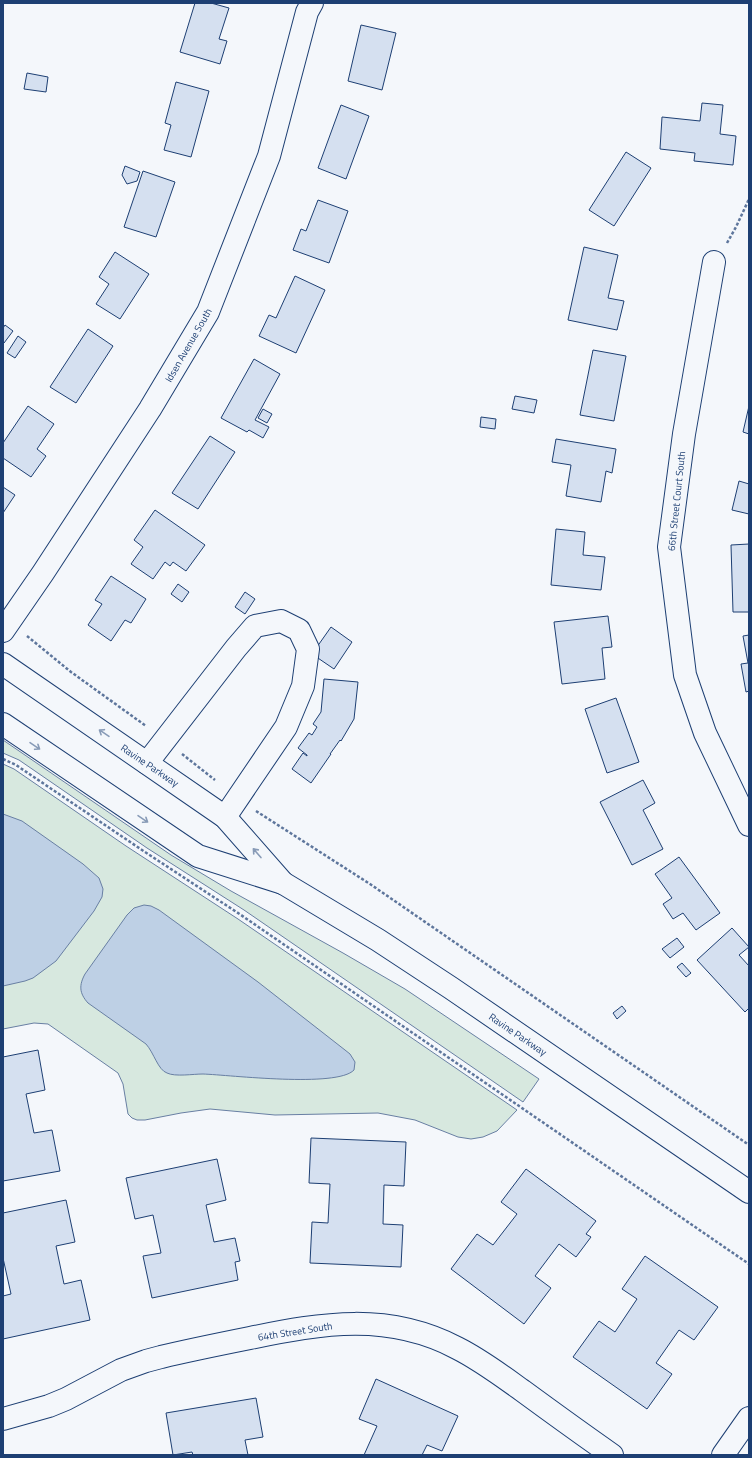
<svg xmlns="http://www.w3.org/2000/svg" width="752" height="1458" viewBox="0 0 752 1458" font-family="'Titillium Web',sans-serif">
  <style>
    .green { fill: #d7e8df; stroke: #687fa3 }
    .water { fill: #bed0e5; stroke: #687fa3 }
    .building { fill: #d5e0f0; stroke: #1d3f73 }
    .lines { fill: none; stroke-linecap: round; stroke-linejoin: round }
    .minor-casing { stroke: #1d3f73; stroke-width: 24 }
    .path { stroke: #5e769c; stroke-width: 2.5; stroke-dasharray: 3 2; stroke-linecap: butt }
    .minor { stroke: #f4f7fb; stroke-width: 22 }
    .oneway { stroke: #889bb7 }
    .labels { text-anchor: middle; stroke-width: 3; stroke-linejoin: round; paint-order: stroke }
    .street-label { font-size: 10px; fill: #1d3f73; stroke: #f4f7fb }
  </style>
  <rect width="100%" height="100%" fill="#f4f7fb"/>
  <g class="green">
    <polygon points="3,740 171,855 231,891 343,953 405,989 539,1079 523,1102 244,910 147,848 19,760 3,753"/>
    <polygon points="3,764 14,769 126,846 238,919 517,1110 497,1131 483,1137 471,1139 458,1137 415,1120 378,1113 275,1115 210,1109 181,1113 145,1120 137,1120 132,1118 128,1114 123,1084 118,1073 48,1024 34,1023 3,1029"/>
  </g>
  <g class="water">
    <polygon points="3,814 22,821 83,864 99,878 103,889 102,897 94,911 56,961 33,978 25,981 3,986"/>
    <path d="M 144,905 L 151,906 L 159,910 L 258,982 L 345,1050 L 350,1054 L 355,1062 L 354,1070 C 337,1088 230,1075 203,1074 C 193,1074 175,1077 167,1073 C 158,1070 154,1053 146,1044 L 88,1003 C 79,993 79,985 85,974 L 127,915 L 134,908 Z"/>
  </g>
  <g class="building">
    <polygon points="195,3 211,3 229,8 219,39 227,41 220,64 180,52"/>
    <polygon points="361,25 396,33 382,90 348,81"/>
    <polygon points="27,73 48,77 46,92 24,89"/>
    <polygon points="176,82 209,91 191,157 164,150 171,125 165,123"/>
    <polygon points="702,103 723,105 720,134 736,136 733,165 694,161 695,153 660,149 662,117 700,121"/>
    <polygon points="341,105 369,116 346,179 318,168"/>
    <polygon points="626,152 651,168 614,226 589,210"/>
    <polygon points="125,166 140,172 137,181 127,184 122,175"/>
    <polygon points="143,171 175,182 156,237 124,227"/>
    <polygon points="318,200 348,211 329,263 293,250 301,229 306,231"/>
    <polygon points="584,247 618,255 608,298 624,301 617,330 568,320"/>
    <polygon points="115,252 149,274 120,319 96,304 109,284 99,277"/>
    <polygon points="295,276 325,290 296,353 259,336 269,315 276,318"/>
    <polygon points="5,325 13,331 4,343 3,342 3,328"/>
    <polygon points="88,329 113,346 76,403 50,387"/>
    <polygon points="18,336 26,342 15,358 7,353"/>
    <polygon points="593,350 626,356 614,421 580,415"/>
    <polygon points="254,359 280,374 255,420 269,427 263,438 249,430 247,432 221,418"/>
    <polygon points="515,396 537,400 534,413 512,409"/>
    <polygon points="28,406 54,424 37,449 46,456 31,477 3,458 3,443"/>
    <polygon points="749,406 749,434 743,432"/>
    <polygon points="263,409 272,414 267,423 258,418"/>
    <polygon points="481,417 496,419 495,429 480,427"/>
    <polygon points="210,436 235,452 198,509 172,493"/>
    <polygon points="556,439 616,449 612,473 606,471 601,502 566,496 571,465 552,462"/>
    <polygon points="739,481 749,484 749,514 732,510"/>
    <polygon points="3,487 15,495 3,513"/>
    <polygon points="155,510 205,545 186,571 173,562 170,566 165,562 153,579 131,564 143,547 134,540"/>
    <polygon points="556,529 585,532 583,555 605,557 601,590 551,585"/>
    <polygon points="749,544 749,612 733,612 731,545"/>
    <polygon points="111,576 146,599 131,623 125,620 111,641 88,625 102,604 95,600"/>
    <polygon points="178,584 189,592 182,602 171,594"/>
    <polygon points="245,592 255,599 245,614 235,607"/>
    <polygon points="608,616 612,647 602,648 605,679 562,684 554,622"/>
    <polygon points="331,627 352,642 334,669 312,654"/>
    <polygon points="749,635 749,691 746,692 741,664 748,663 743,636"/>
    <polygon points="324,679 358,682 354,719 341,741 340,740 330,754 331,754 311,783 292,769 303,753 307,756 307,755 298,748 309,733 312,735 317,727 313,724 321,712"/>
    <polygon points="616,698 639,762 607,773 585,709"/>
    <polygon points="643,780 655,803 643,810 663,849 632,865 600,802"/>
    <polygon points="679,857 720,913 696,930 683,913 673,919 663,904 672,898 655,874"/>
    <polygon points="732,928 749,947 739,955 749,966 749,1008 745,1012 697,960"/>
    <polygon points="677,938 684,947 670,958 662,949"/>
    <polygon points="682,963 691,973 686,977 677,967"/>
    <polygon points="622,1006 626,1011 617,1019 613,1013"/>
    <polygon points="38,1050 45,1090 26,1094 34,1133 52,1130 60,1171 3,1181 3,1057"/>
    <polygon points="311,1138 406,1142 404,1186 384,1185 383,1224 403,1225 401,1267 310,1263 312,1222 328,1223 330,1184 309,1183"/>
    <polygon points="217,1159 226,1200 206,1205 214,1242 235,1238 240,1261 235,1262 238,1280 152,1298 143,1256 161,1253 153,1215 135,1219 126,1178"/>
    <polygon points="526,1169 596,1221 586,1234 591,1237 576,1257 559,1244 535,1276 551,1288 524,1324 451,1269 477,1234 493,1245 517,1214 501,1202"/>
    <polygon points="66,1200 75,1242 56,1246 64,1284 81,1280 90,1320 3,1339 3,1296 11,1294 3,1258 3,1213"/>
    <polygon points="645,1256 718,1307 694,1340 679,1330 656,1363 672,1374 647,1409 573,1357 599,1321 615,1332 637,1299 622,1289"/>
    <polygon points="376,1379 458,1416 442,1451 427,1445 422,1455 364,1455 377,1426 359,1419"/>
    <polygon points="256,1398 263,1437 245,1440 248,1455 193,1455 192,1452 173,1455 166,1413"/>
  </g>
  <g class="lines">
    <g class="minor-casing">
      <g id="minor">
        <polyline points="714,262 684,434 669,547 685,675 705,733 749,825"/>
        <polyline points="3,631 43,573 150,409 208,312 269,156 307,12 312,3"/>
        <polyline points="3,664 225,817 283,883"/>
        <polyline points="3,724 198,856 283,883 378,940 451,988 749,1192"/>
        <polyline points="147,763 236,648 255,626 281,621 299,630 308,649 303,686 286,727 225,817"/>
        <path d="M 3,1419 L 49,1406 L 66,1399 L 121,1370 L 146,1361 L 161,1357 C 190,1350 220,1344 250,1338 C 323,1323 388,1312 457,1348 C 481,1360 502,1376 523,1391 C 553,1413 582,1434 612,1455"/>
        <polyline points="723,1455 749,1418"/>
      </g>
    </g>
    <g class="path">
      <polyline points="727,243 736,227 749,199"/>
      <polyline points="27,636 71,672 146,726"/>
      <polyline points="182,754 215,780"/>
      <polyline points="3,759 16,765 145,852 241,915 749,1264"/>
      <polyline points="256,811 370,884 749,1145"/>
    </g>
    <use href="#minor" class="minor"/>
  </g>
  <defs><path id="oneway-shaft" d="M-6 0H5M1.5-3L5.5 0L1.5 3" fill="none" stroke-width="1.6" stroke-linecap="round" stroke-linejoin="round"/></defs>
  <g class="oneway">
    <use href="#oneway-shaft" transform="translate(104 733) rotate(-146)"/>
    <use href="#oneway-shaft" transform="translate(35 746) rotate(34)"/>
    <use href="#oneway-shaft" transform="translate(143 819) rotate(34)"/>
    <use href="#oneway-shaft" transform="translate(257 853) rotate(-131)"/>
  </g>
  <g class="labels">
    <g class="street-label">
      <text transform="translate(188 345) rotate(-60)" y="4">Idsen Avenue South</text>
      <text transform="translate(676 501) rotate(-84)" y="4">66th Street Court South</text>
      <text transform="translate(150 765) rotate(34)" y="4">Ravine Parkway</text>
      <text transform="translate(518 1034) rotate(34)" y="4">Ravine Parkway</text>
      <text transform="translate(295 1331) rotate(-9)" y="4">64th Street South</text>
    </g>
  </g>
  <rect width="752" height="1458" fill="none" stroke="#1d3f73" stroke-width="8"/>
</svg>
